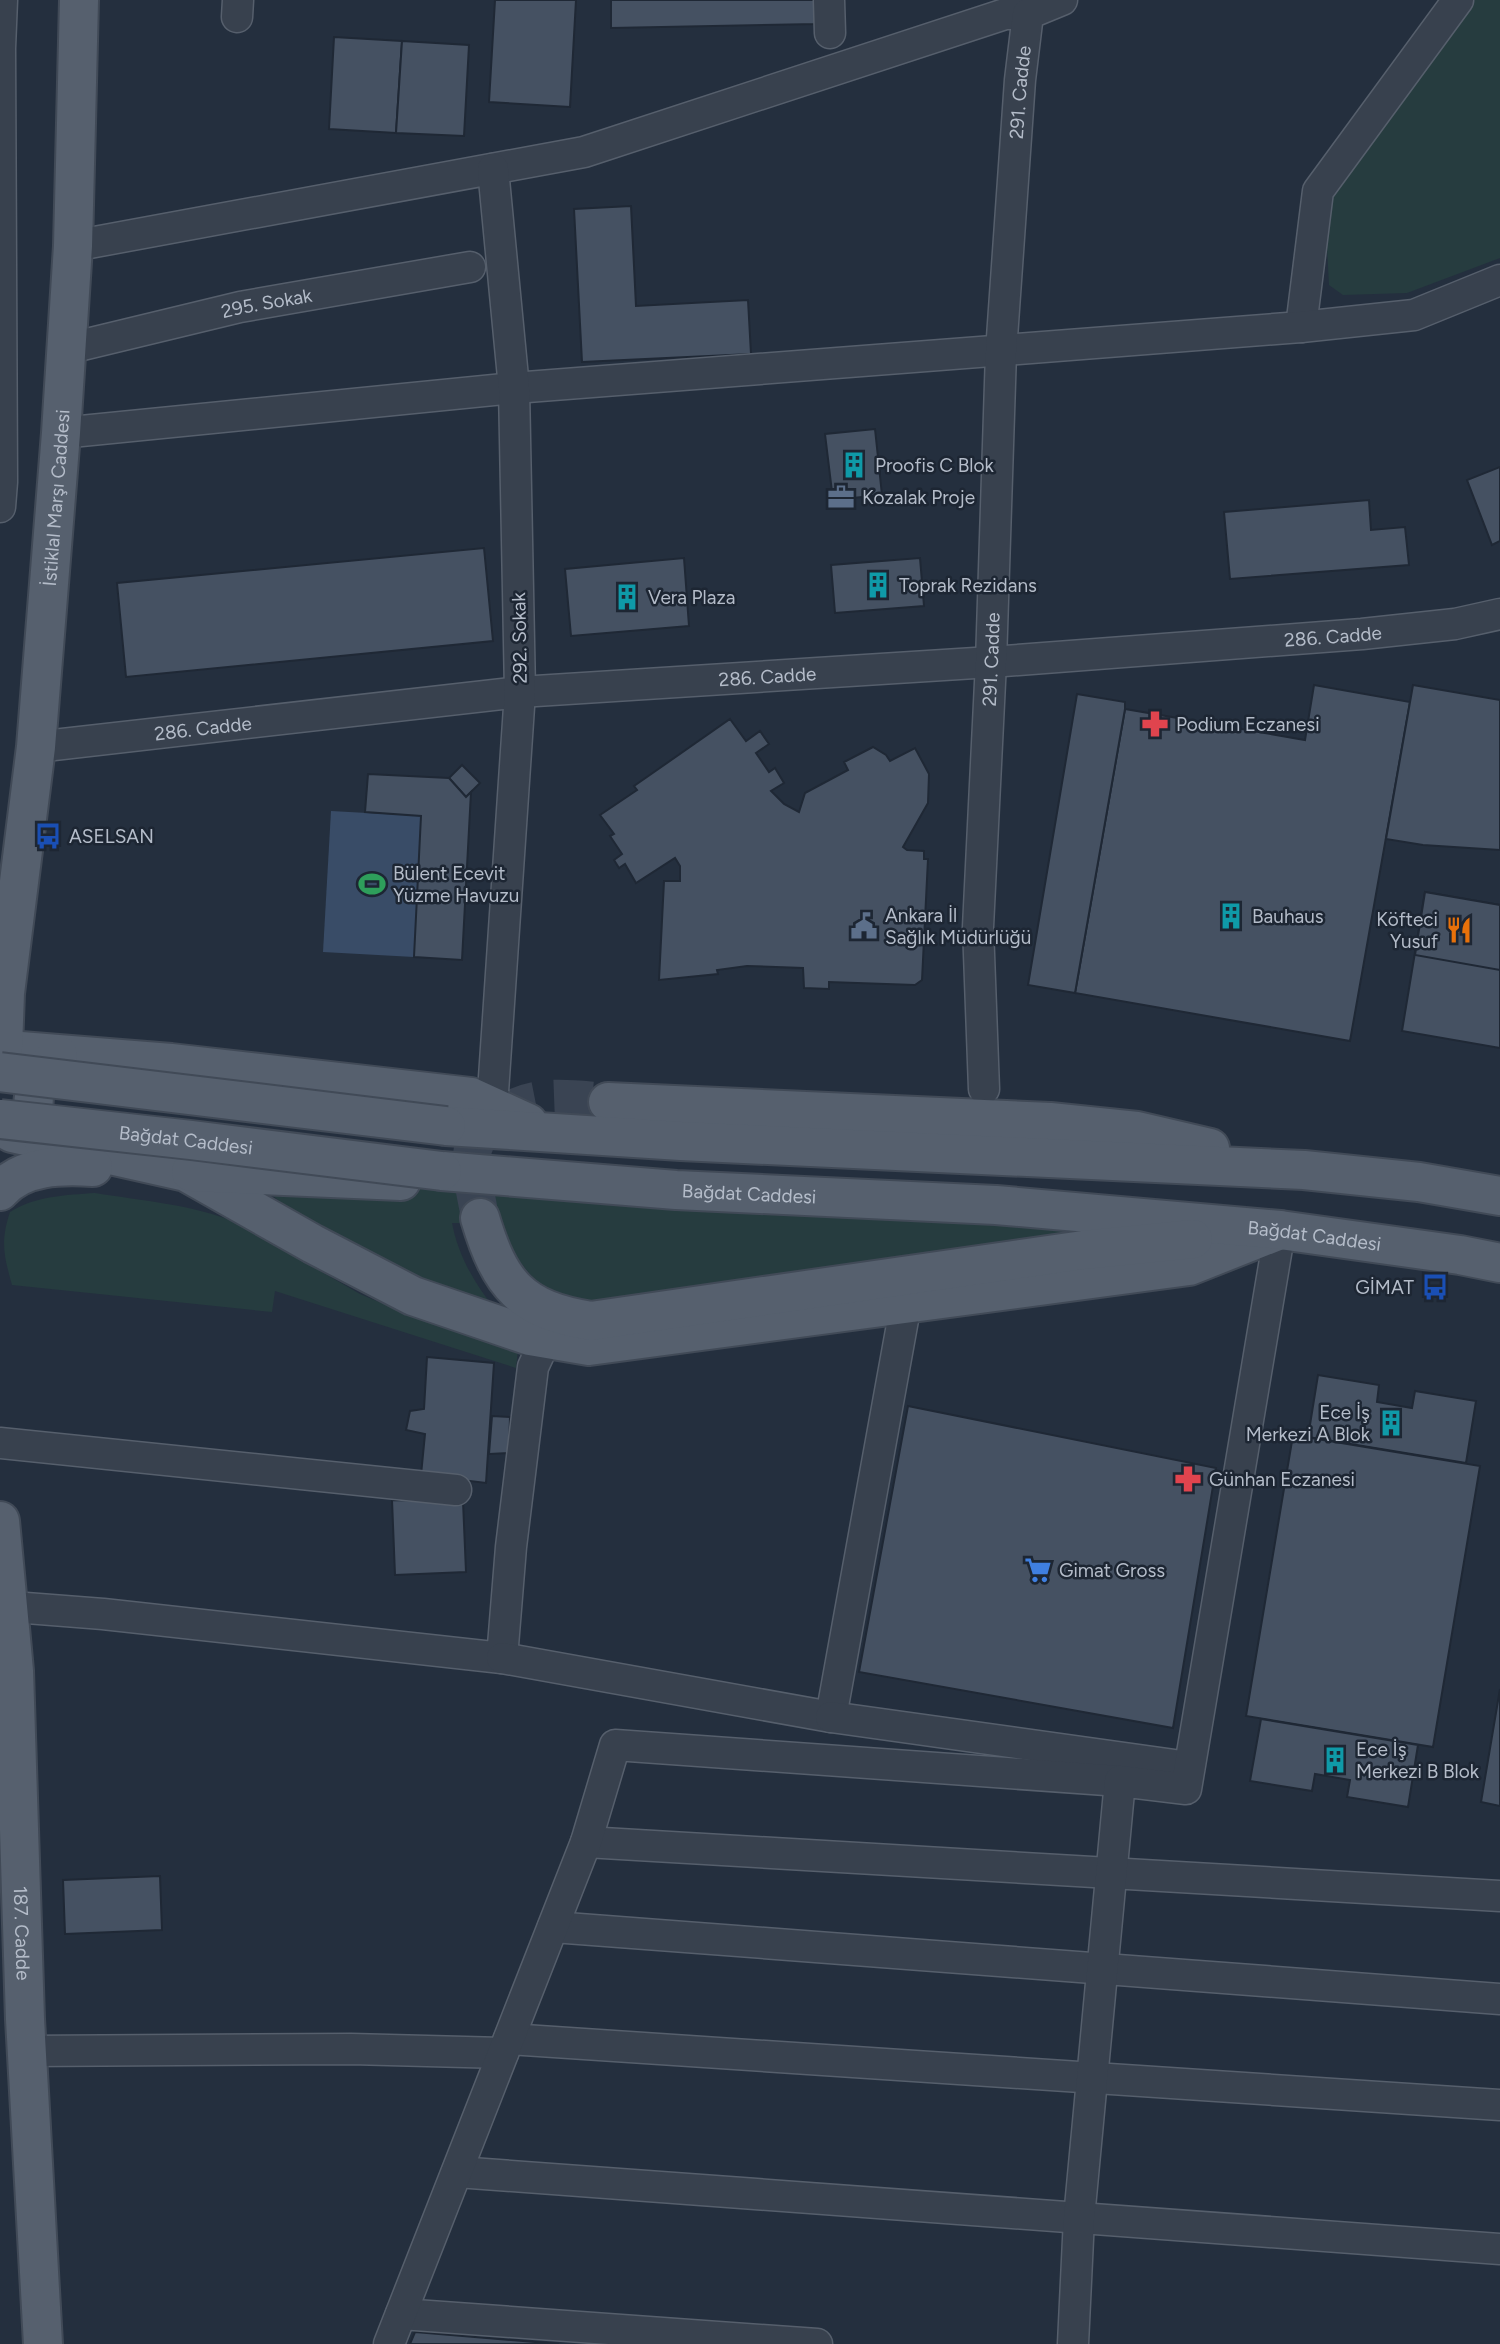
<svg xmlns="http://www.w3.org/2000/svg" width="1500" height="2344" viewBox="0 0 1500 2344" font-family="Figtree,sans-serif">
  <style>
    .green { fill: #263c3f }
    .water { fill: #394c67 }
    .building { fill: #455162; stroke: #1f2835; stroke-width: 2 }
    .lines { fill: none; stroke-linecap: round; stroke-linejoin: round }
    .major-tunnel { stroke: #3a4453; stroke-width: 38; stroke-dasharray: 38 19; stroke-linecap: butt }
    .minor-casing { stroke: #565f6c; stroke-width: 33 }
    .major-casing { stroke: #414a57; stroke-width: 42 }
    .minor { stroke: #38414e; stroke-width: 30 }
    .major { stroke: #56606e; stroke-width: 38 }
    .major-bridge-casing { stroke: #414a57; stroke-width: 42; stroke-linecap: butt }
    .major-bridge { stroke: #56606e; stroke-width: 38 }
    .labels { text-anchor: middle; stroke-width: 5; stroke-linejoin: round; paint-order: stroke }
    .street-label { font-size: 19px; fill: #b4bcc9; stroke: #1d2633 }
    .poi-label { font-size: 19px; fill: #b4bcc9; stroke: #1d2633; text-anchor: start }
  </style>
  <rect width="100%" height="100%" fill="#242f3e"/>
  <g class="green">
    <polygon points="1474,0 1500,0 1500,258 1407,293 1343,295 1329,285 1325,209"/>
    <path d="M 270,1178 L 1128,1230 L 591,1305 L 541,1288 L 512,1252 L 501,1223 L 452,1223 C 458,1255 475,1285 496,1310 L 390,1270 L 353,1249 L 283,1204 L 272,1195 Z"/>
    <path d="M 95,1193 C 143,1201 192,1204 237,1223 L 360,1294 L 419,1319 L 518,1350 L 516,1368 L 275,1291 L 272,1312 L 12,1285 C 4,1256 0,1242 10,1212 C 35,1196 66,1195 95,1193 Z"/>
  </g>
  <polygon class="water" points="331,811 421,816 414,957 323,952"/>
  <g class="building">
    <polygon points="495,0 576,0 570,107 489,102"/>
    <polygon points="611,0 816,0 817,24 611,28"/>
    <polygon points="334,37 402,41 396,133 329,129"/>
    <polygon points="402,41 469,45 464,136 396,133"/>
    <polygon points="631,206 636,306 748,300 751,354 582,362 574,209"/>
    <polygon points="875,429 882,495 833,500 825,434"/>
    <polygon points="1500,467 1500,541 1492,545 1467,480"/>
    <polygon points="1369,500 1371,530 1405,527 1409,565 1230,579 1224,512"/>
    <polygon points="484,548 493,641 126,677 117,583"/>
    <polygon points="684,558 689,626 571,636 565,569"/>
    <polygon points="920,558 924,606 835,613 831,565"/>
    <polygon points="1314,685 1410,702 1350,1041 1075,993 1125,709 1305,740"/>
    <polygon points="1413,685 1500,700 1500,850 1423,845 1386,839"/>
    <polygon points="1077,694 1125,702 1125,709 1075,993 1028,985"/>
    <polygon points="730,719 746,741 760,731 769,744 756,753 769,772 775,768 784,783 771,791 784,804 799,812 805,793 848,770 844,762 873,747 886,755 890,761 915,748 929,774 928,803 903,847 907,850 924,851 924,859 928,859 922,980 915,985 829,982 829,989 804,988 803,968 747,966 717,970 718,974 659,980 664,881 680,881 680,866 675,858 636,883 625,864 619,868 614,860 622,854 610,836 614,834 600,815 637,790 634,786"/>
    <polygon points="462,765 480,783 466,797 449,778"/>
    <polygon points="368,774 449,778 466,797 471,792 462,960 414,957 421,816 365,812"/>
    <polygon points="1425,892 1500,905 1500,1048 1402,1031"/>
    <polygon points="1425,892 1500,905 1500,970 1415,955"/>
    <polygon points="427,1357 494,1363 486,1483 421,1475 425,1434 406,1430 410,1411 424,1409"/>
    <polygon points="1318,1375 1379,1385 1377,1402 1412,1408 1415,1391 1476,1401 1466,1463 1308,1437"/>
    <polygon points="908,1406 1216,1468 1173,1728 859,1672"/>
    <polygon points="492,1416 510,1417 509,1453 489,1454"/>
    <polygon points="1293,1435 1480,1466 1433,1747 1246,1716"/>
    <polygon points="392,1500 463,1501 466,1572 395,1575"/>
    <polygon points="1500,1689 1500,1806 1481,1802"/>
    <polygon points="1261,1719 1418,1745 1408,1807 1347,1797 1350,1780 1315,1774 1312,1791 1250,1781"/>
    <polygon points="160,1876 162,1930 65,1934 63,1880"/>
    <polygon points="415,2332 559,2344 410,2344"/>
  </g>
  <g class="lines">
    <path class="major-tunnel" d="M 480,1218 C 477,1198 470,1175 472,1155 C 473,1143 482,1130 490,1123 C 528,1092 562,1098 608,1102"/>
    <g class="minor-casing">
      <g id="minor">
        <polyline points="829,0 830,33"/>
        <polyline points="237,17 238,0"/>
        <polyline points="73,246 584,152 1005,14 1028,14"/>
        <polyline points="1301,327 1318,191 1458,0"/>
        <path id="s1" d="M 66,349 L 240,307 L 470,267"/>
        <polyline points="61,433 514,388 1301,327 1414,315 1500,280"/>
        <polyline points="0,507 2,482 0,48 2,0"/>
        <path id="s2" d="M 36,747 L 520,692 L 991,662 L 1362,634 L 1455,624 L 1500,614"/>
        <path id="s3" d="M 984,1089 L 978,927 L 991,662 L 1001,352 L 1020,80 L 1028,14 L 1062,0"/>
        <polyline points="492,1107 520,692 514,388 493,169"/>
        <polyline points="0,1443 456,1490"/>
        <polyline points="0,1606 103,1614 502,1658 511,1547 533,1367 546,1339"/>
        <polyline points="502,1658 831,1717 906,1303"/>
        <polyline points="831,1717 1189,1767"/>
        <polyline points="586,1842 1500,1896"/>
        <polyline points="553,1927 1500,1999"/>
        <polyline points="509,2039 1500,2105"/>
        <polyline points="26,2051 351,2049 503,2053"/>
        <polyline points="457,2172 1500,2249"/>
        <polyline points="401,2314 817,2344"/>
        <polyline points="389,2344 586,1842 615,1745 1120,1781"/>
        <polyline points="1073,2344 1079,2218 1120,1781 1186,1789 1280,1230"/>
      </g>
    </g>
    <g class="major-casing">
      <g id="major">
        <polyline points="0,1047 8,1050 171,1063 471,1097 528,1123"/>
        <path id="s4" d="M 3,1048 L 5,993 L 36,747 L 61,433 L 73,246 L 79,0"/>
        <polyline points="608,1102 1050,1122 1137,1131 1210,1148"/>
        <polyline points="446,1126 681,1141 1304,1170 1419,1182 1500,1196"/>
        <polyline points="12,1133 186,1172 313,1244 413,1296 530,1336 589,1346 1189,1266 1280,1230"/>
        <path d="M 44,1141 C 26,1107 31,1082 58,1055"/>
        <path id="s5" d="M 442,1171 L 676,1190 L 996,1205 L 1280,1230 L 1460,1255 L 1500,1263"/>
        <polyline points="191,1172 401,1181"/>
        <path d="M 0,1191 C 22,1165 62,1165 93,1167"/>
        <path d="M 480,1218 C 500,1285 521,1310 591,1321 L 1083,1250 L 1193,1239"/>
        <path id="s6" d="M 0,1521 L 14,1671 L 25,2019 L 43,2344"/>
      </g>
    </g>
    <use href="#minor" class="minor"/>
    <use href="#major" class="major"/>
    <g class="major-bridge-casing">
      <g id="major-bridge">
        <polyline points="0,1072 446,1126"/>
        <path id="s7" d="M 0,1119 L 191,1140 L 442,1171"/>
      </g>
    </g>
    <use href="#major-bridge" class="major-bridge"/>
  </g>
  <defs>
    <g id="building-bare" transform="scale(2.1)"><path d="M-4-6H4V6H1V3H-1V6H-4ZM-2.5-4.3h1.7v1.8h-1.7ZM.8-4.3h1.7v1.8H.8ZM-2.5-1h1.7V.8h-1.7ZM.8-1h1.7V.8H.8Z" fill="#0f9aa8" stroke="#1d2633" stroke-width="2.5" paint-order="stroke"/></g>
    <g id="office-bare" transform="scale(2.1)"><path d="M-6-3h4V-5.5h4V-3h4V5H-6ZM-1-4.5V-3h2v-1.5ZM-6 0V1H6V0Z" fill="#5c6f8a" stroke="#1d2633" stroke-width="2.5" paint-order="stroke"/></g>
    <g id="pharmacy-bare" transform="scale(2.1)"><path d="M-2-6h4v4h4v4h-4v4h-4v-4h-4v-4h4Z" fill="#e0444e" stroke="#1d2633" stroke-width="2.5" paint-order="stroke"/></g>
    <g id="bus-bare" transform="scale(2.1)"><path d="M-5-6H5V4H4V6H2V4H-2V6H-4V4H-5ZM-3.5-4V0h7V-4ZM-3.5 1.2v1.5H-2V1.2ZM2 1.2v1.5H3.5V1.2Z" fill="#1a4fb4" stroke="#1d2633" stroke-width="2.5" paint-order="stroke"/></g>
    <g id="stadium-bare" transform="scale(2.1)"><path d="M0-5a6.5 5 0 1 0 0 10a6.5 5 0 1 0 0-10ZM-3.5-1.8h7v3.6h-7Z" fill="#2e9e5b" stroke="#1d2633" stroke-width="2.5" paint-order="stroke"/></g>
    <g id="civic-bare" transform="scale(2.1)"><path d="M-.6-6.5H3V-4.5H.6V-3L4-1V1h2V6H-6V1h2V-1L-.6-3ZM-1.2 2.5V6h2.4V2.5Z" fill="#5c6f8a" stroke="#1d2633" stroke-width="2.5" paint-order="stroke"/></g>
    <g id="restaurant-bare" transform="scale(2.1)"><path d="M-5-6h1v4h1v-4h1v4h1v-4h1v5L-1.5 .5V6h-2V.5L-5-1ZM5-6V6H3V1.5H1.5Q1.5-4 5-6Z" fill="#e8710a" stroke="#1d2633" stroke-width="2.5" paint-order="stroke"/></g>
    <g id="supermarket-bare" transform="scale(2.1)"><path d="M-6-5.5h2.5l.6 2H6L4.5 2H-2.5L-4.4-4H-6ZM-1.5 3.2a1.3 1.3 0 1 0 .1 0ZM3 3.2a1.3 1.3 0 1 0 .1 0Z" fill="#3f7fe0" stroke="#1d2633" stroke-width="2.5" paint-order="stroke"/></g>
  </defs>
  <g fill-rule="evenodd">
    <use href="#building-bare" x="854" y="465"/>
    <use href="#office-bare" x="841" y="497"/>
    <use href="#building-bare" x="878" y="585"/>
    <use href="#building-bare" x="627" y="597"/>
    <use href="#pharmacy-bare" x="1155" y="724"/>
    <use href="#bus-bare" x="48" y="836"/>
    <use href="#stadium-bare" x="372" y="884"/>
    <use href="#building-bare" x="1231" y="916"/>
    <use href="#civic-bare" x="864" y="926"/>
    <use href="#restaurant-bare" x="1459" y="930"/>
    <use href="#bus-bare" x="1435" y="1287"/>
    <use href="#building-bare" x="1391" y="1423"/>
    <use href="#pharmacy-bare" x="1188" y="1479"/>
    <use href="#supermarket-bare" x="1038" y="1570"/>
    <use href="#building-bare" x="1335" y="1760"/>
  </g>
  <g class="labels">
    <g class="street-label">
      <text dy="7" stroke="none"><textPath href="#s3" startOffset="998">291. Cadde</textPath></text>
      <text dy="7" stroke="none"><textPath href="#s1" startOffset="206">295. Sokak</textPath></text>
      <text dy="7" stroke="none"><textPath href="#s4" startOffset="553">İstiklal Marşı Caddesi</textPath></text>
      <text dy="7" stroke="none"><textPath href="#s2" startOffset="1302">286. Cadde</textPath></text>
      <text transform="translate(519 638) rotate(-91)" y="7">292. Sokak</text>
      <text dy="7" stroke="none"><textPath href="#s3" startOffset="430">291. Cadde</textPath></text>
      <text dy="7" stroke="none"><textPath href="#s2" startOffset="735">286. Cadde</textPath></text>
      <text dy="7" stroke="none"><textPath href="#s2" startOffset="168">286. Cadde</textPath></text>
      <text dy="7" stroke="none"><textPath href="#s7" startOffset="187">Bağdat Caddesi</textPath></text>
      <text dy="7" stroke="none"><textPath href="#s5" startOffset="308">Bağdat Caddesi</textPath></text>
      <text dy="7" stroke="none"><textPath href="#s5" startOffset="875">Bağdat Caddesi</textPath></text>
      <text dy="7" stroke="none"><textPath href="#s6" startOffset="413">187. Cadde</textPath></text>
    </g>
    <g class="poi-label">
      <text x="875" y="472">Proofis C Blok</text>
      <text x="862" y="504">Kozalak Proje</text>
      <text x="899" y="592">Toprak Rezidans</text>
      <text x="648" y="604">Vera Plaza</text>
      <text x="1176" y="731">Podium Eczanesi</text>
      <text x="69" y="843">ASELSAN</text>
      <text x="393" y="880">Bülent Ecevit<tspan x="393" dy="22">Yüzme Havuzu</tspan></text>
      <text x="885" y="922">Ankara İl<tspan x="885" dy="22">Sağlık Müdürlüğü</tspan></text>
      <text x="1252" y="923">Bauhaus</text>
      <text x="1438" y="926" text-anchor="end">Köfteci<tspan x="1438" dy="22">Yusuf</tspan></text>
      <text x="1414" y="1294" text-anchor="end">GİMAT</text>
      <text x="1370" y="1419" text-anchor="end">Ece İş<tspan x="1370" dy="22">Merkezi A Blok</tspan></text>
      <text x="1209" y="1486">Günhan Eczanesi</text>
      <text x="1059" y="1577">Gimat Gross</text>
      <text x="1356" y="1756">Ece İş<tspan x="1356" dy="22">Merkezi B Blok</tspan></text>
    </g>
  </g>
</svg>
